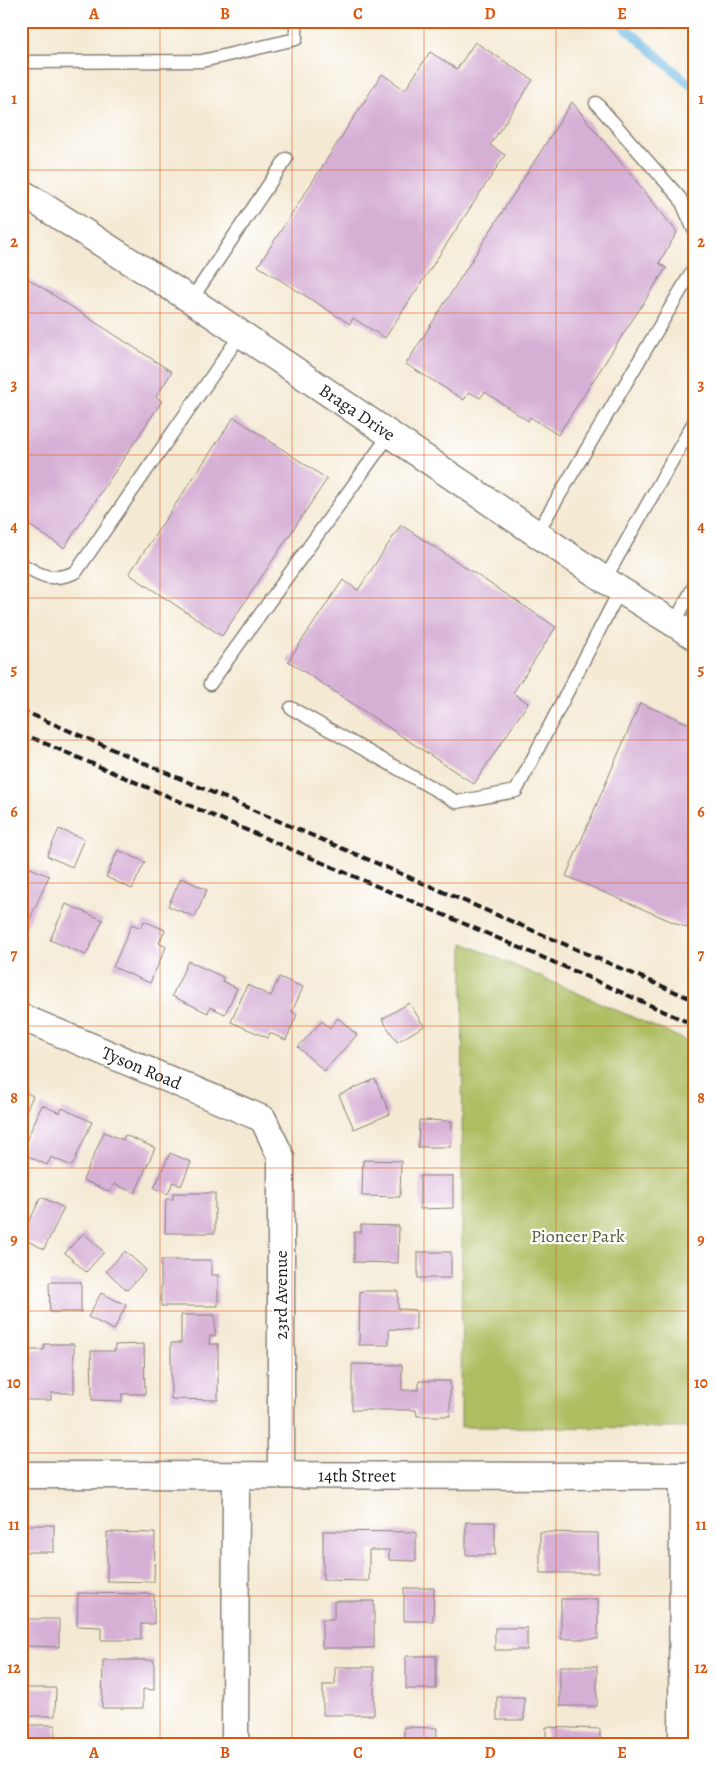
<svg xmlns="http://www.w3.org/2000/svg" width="715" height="1766" viewBox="0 0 715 1766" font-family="Alegreya,serif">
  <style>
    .green { fill: #adbd60; stroke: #646c3e }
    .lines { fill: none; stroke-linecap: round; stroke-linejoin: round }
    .stream { stroke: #68b5e1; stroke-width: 9 }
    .building { fill: #d6afd5 }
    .service-casing { stroke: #888278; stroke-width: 15 }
    .minor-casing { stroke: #888278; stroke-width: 29 }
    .service { stroke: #fff; stroke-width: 12 }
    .minor { stroke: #fff; stroke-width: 26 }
    .rail { stroke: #1c1c1c; stroke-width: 4; stroke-dasharray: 8 4; stroke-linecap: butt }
    .grid { fill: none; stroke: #de560d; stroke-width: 1; stroke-opacity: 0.55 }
    .labels { text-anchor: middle; stroke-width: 4.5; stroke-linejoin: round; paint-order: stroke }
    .street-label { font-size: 18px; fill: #1c1c1c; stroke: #fff }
    .park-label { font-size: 18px; fill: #565c37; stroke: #fff }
    .neatline { fill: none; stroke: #de560d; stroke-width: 2 }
    .grid-label { font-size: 16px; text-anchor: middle; font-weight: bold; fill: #de560d }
  </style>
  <rect width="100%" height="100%" fill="#fff"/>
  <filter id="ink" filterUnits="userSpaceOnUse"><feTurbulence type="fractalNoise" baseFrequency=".02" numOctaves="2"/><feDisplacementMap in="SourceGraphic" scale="10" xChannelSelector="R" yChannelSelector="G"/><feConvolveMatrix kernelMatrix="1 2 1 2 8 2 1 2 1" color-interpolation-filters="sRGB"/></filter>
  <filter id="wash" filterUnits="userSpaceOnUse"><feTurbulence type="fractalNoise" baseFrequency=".0096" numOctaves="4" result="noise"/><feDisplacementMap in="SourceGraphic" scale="20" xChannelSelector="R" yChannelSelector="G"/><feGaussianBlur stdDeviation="1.12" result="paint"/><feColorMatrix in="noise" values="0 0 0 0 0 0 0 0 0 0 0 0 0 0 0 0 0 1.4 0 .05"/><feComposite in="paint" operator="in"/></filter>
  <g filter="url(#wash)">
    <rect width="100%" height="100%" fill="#f4e9d3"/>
    <polygon class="green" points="463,943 694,1044 694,1428 461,1427"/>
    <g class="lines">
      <polyline class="stream" points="618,21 694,88"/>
    </g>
    <g id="blocks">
      <g class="building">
        <polygon points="475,42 533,80 490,145 505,155 385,338 353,318 350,324 258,266 382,74 405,90 430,52 457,69"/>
        <polygon points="572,102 677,232 659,263 666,268 558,435 530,417 528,421 485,392 480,398 469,392 464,400 406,364"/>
        <polygon points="21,274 172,372 156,397 162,401 64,548 21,520"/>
        <polygon points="234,417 327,479 222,636 129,574"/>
        <polygon points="401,525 556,627 513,693 528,703 474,784 288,661 343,580 358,590"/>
        <polygon points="640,703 694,726 694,931 566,876"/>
        <polygon points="59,829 84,839 72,867 47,856"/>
        <polygon points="118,850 145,862 132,889 106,877"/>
        <polygon points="21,864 49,876 25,930 21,928"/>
        <polygon points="181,878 207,890 195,917 168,906"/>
        <polygon points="66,904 103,920 86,955 50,940"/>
        <polygon points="144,921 165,930 159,943 166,947 150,983 113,967 132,924 141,928"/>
        <polygon points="188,961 223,977 222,981 237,988 225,1014 210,1007 208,1013 172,996"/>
        <polygon points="279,977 303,987 292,1012 297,1015 286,1040 270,1033 268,1038 231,1022 247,985 271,996"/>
        <polygon points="409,1003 424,1026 397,1042 382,1019"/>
        <polygon points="338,1018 357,1035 324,1071 298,1047 322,1021 330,1028"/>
        <polygon points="375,1079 390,1114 354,1129 339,1095"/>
        <polygon points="21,1090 33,1096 21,1122"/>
        <polygon points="42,1105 60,1113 62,1108 92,1122 72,1166 51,1157 47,1165 21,1153"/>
        <polygon points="419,1120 452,1121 451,1147 418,1147"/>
        <polygon points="104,1132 123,1140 125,1135 155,1148 135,1193 114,1184 110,1192 83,1180"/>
        <polygon points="170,1153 191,1162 181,1186 173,1182 168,1194 154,1188"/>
        <polygon points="363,1160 401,1161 400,1197 362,1196"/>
        <polygon points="420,1176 453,1176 453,1208 420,1209"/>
        <polygon points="173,1193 215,1193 215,1233 165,1233 166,1199 173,1199"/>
        <polygon points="41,1197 64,1208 44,1249 21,1238"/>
        <polygon points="361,1225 399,1226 398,1263 354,1262 354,1232 361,1232"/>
        <polygon points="84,1233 104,1252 86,1272 65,1253"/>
        <polygon points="125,1251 146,1270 127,1290 106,1271"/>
        <rect x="418" y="1252" width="33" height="26"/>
        <polygon points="161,1260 211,1260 211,1275 218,1275 218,1306 161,1306"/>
        <polygon points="49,1282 81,1282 81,1312 50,1312"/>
        <polygon points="360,1291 398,1291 398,1309 416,1310 416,1330 389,1329 389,1345 359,1345"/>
        <polygon points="101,1293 126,1305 114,1330 88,1317"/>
        <polygon points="181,1315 215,1315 215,1336 210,1336 209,1344 218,1344 218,1400 171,1399 171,1343 181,1343"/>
        <polygon points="44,1344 74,1344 74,1393 51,1393 51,1400 21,1400 21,1350 44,1350"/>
        <polygon points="144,1344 145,1394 122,1394 122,1401 92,1400 91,1351 115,1351 115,1345"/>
        <polygon points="352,1364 402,1365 402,1390 419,1390 419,1381 450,1381 450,1416 417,1416 416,1410 352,1410"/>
        <rect x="466" y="1522" width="29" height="33"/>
        <rect x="22" y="1525" width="32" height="27"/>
        <polygon points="323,1531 416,1532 416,1561 389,1560 389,1550 369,1550 369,1581 323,1580"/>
        <polygon points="107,1532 155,1533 154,1582 107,1581"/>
        <polygon points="540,1532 598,1533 598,1573 540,1573"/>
        <polygon points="404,1588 434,1588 433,1621 404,1621"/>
        <polygon points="78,1593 154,1594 154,1624 141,1624 141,1640 101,1640 101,1627 77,1626"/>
        <rect x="561" y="1599" width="37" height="40"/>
        <polygon points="334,1601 374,1601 374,1648 322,1648 322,1619 334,1619"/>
        <polygon points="26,1619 59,1619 59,1647 26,1646"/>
        <rect x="495" y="1628" width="32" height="22"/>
        <rect x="406" y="1656" width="30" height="33"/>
        <polygon points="103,1660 154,1660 154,1690 143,1689 143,1708 102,1708"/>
        <rect x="560" y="1666" width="37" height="40"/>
        <polygon points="335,1667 374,1667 374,1715 323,1715 323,1685 335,1685"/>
        <polygon points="23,1688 56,1688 55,1716 23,1716"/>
        <rect x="497" y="1697" width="27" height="23"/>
        <rect x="22" y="1725" width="33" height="20"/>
        <polygon points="404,1727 437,1728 436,1745 404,1745"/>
        <polygon points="546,1727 600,1729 600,1745 546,1745"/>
        <rect x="324" y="1740" width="56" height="5"/>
      </g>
    </g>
  </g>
  <g filter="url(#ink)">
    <use href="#blocks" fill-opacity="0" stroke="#888278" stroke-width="1"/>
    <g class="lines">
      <g class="service-casing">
        <g id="service">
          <polyline points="21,62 202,61 296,39 296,21"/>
          <polyline points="596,103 680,198 694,230"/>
          <polyline points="191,300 286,159"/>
          <polyline points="537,533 694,268"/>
          <path d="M 21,564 C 43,577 52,582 76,572 L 241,334"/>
          <polyline points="605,579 694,422"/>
          <polyline points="674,624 694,586"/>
          <polyline points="210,684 390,434"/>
          <polyline points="291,708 457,802 516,791 620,590"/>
        </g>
      </g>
      <g class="minor-casing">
        <g id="minor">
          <path id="s1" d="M 21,192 L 191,300 L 620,590 L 694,636"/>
          <path id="s2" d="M 21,1017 L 263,1119 L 281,1157 L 281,1475"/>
          <path id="s3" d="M 21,1475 L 694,1476"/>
          <polyline points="235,1745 236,1476"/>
          <polyline points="682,1745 683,1476"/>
        </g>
      </g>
      <use href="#service" class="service"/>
      <use href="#minor" class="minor"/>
      <g class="rail">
        <polyline points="21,710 694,1000"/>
        <polyline points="21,733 574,971 694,1025"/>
      </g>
    </g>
  </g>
  <path class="grid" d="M 160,21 L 160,1745M 292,21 L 292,1745M 424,21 L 424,1745M 556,21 L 556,1745M 21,170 L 694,170M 21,313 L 694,313M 21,455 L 694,455M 21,598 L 694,598M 21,740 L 694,740M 21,883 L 694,883M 21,1026 L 694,1026M 21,1168 L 694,1168M 21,1311 L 694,1311M 21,1453 L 694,1453M 21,1596 L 694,1596"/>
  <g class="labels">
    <g class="street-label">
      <text dy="6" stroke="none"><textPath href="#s1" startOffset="402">Braga Drive</textPath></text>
      <text dy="6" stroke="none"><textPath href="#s2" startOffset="131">Tyson Road</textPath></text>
      <text transform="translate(281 1295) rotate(-90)" y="6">23rd Avenue</text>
      <text dy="6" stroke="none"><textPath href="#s3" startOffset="336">14th Street</textPath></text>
    </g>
    <g class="park-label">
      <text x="578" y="1242">Pioneer Park</text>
    </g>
  </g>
  <rect width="715" height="1766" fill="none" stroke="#fff" stroke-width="55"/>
  <rect x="28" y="28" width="660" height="1710" class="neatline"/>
  <g class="grid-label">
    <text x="94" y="19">A</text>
    <text x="225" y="19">B</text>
    <text x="358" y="19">C</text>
    <text x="490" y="19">D</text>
    <text x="622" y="19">E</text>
    <text x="14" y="104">1</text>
    <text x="701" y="104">1</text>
    <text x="14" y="247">2</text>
    <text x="701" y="247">2</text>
    <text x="14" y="390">3</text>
    <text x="701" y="390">3</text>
    <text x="14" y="532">4</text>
    <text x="701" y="532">4</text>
    <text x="14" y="675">5</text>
    <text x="701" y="675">5</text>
    <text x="14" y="817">6</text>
    <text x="701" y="817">6</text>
    <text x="14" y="960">7</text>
    <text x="701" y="960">7</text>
    <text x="14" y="1103">8</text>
    <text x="701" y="1103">8</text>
    <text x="14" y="1245">9</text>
    <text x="701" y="1245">9</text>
    <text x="14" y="1388">10</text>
    <text x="701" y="1388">10</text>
    <text x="14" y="1530">11</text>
    <text x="701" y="1530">11</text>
    <text x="14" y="1673">12</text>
    <text x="701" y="1673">12</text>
    <text x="94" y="1758">A</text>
    <text x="225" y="1758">B</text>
    <text x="358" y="1758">C</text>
    <text x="490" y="1758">D</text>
    <text x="622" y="1758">E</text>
  </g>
</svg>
